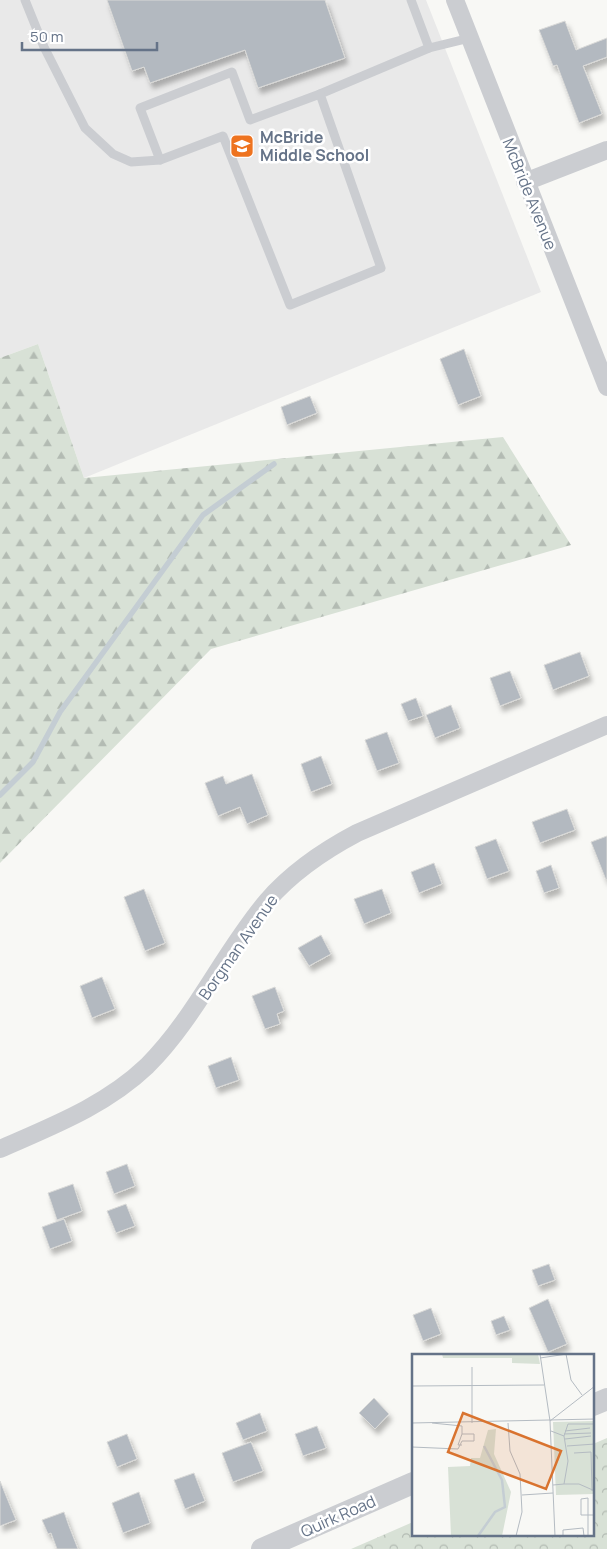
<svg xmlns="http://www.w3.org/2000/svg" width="607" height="1549" viewBox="0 0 607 1549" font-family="Manrope,sans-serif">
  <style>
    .built { fill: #e9e9e9 }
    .forest { fill: url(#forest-firs) }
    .park { fill: url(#park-crowns) }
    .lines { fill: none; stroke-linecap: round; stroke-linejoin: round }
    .stream { stroke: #c4cdd3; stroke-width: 5.5 }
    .building { fill: #b3b9c0; stroke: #dadad8; filter: url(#shadow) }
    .service { stroke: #cbcdd1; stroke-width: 9 }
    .minor { stroke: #cbcdd1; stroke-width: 18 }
    .tertiary { stroke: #cbcdd1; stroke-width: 22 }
    .labels { text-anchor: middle; stroke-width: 5; stroke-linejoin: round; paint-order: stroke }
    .poi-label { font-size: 16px; font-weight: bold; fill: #657388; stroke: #fff; text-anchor: start }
    .street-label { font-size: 16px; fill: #657388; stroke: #fff }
    .inset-river { fill: none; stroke: #c4cdd3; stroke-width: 2.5 }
    .inset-road { fill: none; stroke: #b4bbc2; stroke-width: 1 }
    .view { fill: #d9732f; fill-opacity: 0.15; stroke: #d9732f; stroke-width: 2.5 }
    .inset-edge { fill: none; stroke: #657388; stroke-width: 2.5 }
  </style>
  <defs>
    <pattern id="forest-firs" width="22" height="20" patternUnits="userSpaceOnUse" patternTransform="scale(1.25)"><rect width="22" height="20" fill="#d8e1d6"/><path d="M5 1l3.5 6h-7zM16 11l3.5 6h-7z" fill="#b3bbb3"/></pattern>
    <pattern id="park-crowns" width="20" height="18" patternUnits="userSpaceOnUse" patternTransform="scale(1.25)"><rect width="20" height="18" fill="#d8e1d6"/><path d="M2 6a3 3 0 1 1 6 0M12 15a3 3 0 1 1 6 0" fill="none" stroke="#b3bbb3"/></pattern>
    <filter id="shadow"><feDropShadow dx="3" dy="5.5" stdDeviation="2.5" flood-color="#0004"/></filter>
  </defs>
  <rect width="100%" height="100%" fill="#f8f8f5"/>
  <polygon class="built" points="0,0 426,0 541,292 84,478 38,344 0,358"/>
  <polygon class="forest" points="38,344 84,478 503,437 571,545 211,649 0,863 0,358"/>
  <polygon class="park" points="607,1438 607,1549 351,1549 413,1522 413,1535 593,1535 593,1444"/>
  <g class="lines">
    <polyline class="stream" points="0,795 33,762 60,712 203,515 274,464"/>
  </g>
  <g class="building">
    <polygon points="107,0 325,0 345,58 258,88 245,50 150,83 144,67 132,71"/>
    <polygon points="565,21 576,50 607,38 607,57 583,66 602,114 579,123 557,65 553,66 539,30"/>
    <polygon points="464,349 481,396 458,405 440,359"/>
    <polygon points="310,396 317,413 287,425 281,407"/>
    <polygon points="580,652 589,676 553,690 544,665"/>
    <polygon points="510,671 521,698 500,706 490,678"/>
    <polygon points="416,698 423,716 408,721 401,704"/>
    <polygon points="451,705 460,728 435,738 426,715"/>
    <polygon points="387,732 399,763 377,771 365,740"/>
    <polygon points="321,756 332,784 311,792 301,764"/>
    <polygon points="252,774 268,815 247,824 240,807 218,816 205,783 223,776 226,784"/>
    <polygon points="567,809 575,830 540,843 532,822"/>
    <polygon points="607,836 607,879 606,880 591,842"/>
    <polygon points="496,839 509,871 487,879 475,847"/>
    <polygon points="434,863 442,884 419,893 411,872"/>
    <polygon points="551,865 559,888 544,893 536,871"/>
    <polygon points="144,889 165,943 145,951 124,897"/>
    <polygon points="382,889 391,913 364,924 354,899"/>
    <polygon points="321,935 331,954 309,966 298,948"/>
    <polygon points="102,977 115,1009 92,1018 80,986"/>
    <polygon points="275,987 284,1011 277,1014 280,1024 265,1029 252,996"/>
    <polygon points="231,1057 239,1080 216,1088 208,1066"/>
    <polygon points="127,1164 135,1186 114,1194 106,1172"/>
    <polygon points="73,1184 82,1211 57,1220 48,1193"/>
    <polygon points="126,1204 135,1226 116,1233 107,1211"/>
    <polygon points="64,1219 72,1241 50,1249 42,1227"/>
    <polygon points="549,1264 555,1280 538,1286 532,1270"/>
    <polygon points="548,1299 567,1344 548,1352 529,1308"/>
    <polygon points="431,1308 441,1334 423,1341 413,1315"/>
    <polygon points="504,1316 510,1330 496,1335 491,1321"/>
    <polygon points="374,1398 389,1414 375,1429 359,1413"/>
    <polygon points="260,1413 267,1431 243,1440 236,1423"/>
    <polygon points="317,1426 326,1448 303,1456 295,1434"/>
    <polygon points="127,1434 137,1459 117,1467 107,1442"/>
    <polygon points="251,1442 263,1471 233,1482 222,1453"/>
    <polygon points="194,1473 205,1501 185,1509 174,1480"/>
    <polygon points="0,1481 16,1520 0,1526"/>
    <polygon points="139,1492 150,1523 123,1533 112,1503"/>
    <polygon points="64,1512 69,1526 78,1549 57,1549 51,1533 48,1534 42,1520"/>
  </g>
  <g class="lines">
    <g class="service">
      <polyline points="25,0 44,47 85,128 113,154 131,162 160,160 223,136 290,305 381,268 320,94 429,48"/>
      <polyline points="411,0 429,48 470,38"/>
      <polyline points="160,160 140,108 232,72 250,120 320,94"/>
    </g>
    <g class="minor">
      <polyline points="455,0 607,387"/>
      <polyline points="525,182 607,150"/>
      <path d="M 0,1149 C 52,1126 105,1106 147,1066 C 196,1017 223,953 267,901 C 292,872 323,851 357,833 L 607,725"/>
    </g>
    <g class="tertiary">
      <polyline points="593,1405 607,1399"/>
      <polyline points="262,1549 413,1483"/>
    </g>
  </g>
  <defs>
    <g id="school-square" transform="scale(1.25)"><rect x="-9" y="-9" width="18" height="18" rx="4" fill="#ee731f" stroke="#fff"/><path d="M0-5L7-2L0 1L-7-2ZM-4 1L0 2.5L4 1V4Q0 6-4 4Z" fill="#fff"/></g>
  </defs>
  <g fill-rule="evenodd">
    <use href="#school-square" x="242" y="146"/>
  </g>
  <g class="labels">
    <g class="poi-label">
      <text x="260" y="143">McBride<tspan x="260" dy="18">Middle School</tspan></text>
    </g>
    <g class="street-label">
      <text transform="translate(530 194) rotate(68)" y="6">McBride Avenue</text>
      <text transform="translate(238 947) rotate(-55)" y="6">Borgman Avenue</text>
      <text transform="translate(338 1516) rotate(-24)" y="6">Quirk Road</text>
    </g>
  </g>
  <g transform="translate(412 1354)">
    <rect width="182" height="182" fill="#f8f8f5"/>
    <path d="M 30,0 L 126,0 L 128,10 L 100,9 L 100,4 L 31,4 ZM 84,75 L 82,100 L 99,138 L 90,182 L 39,182 L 36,113 L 58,112 L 59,104 L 68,104 L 76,76 Z" fill="#d8e1d6"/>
    <path d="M 182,67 L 182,140 L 144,141 L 141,68 Z" fill="#d8e1d6"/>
    <path class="inset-river" d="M 66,182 L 83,158 L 93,153 L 90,126 L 72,92"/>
    <path class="inset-road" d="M 128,0 L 138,67 L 143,182M 154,0 L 159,26 L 170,41M 128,4 L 155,0M 60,13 L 60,69M 0,32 L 132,31M 138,67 L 183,32M 0,69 L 183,65M 20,69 L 50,72M 96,69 L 98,97 L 108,120 L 110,158 L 104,182M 139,77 L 152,82 L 156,107 L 152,130 L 141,131M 153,77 L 178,74M 50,80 L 46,91 L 50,91M 152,80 L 179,79M 152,82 L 156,70 L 183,70M 153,85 L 179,82M 155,92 L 183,90M 0,93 L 46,95 L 50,87 L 62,87 L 62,80 L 50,80 L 50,72M 162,99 L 179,98 L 180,137M 152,130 L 167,130 L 183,137M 110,141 L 141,139M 151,182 L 151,176 L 171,174 L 172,182M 176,182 L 176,144 L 169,145 L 169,161 L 183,161"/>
    <path class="view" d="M 51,59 L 149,97 L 134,135 L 36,98 Z"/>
    <rect width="182" height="182" class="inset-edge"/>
  </g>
  <path d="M22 42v8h135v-8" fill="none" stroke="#657388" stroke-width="2.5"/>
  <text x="30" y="42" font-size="15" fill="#657388" stroke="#ffffff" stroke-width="4" paint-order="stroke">50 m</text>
</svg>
